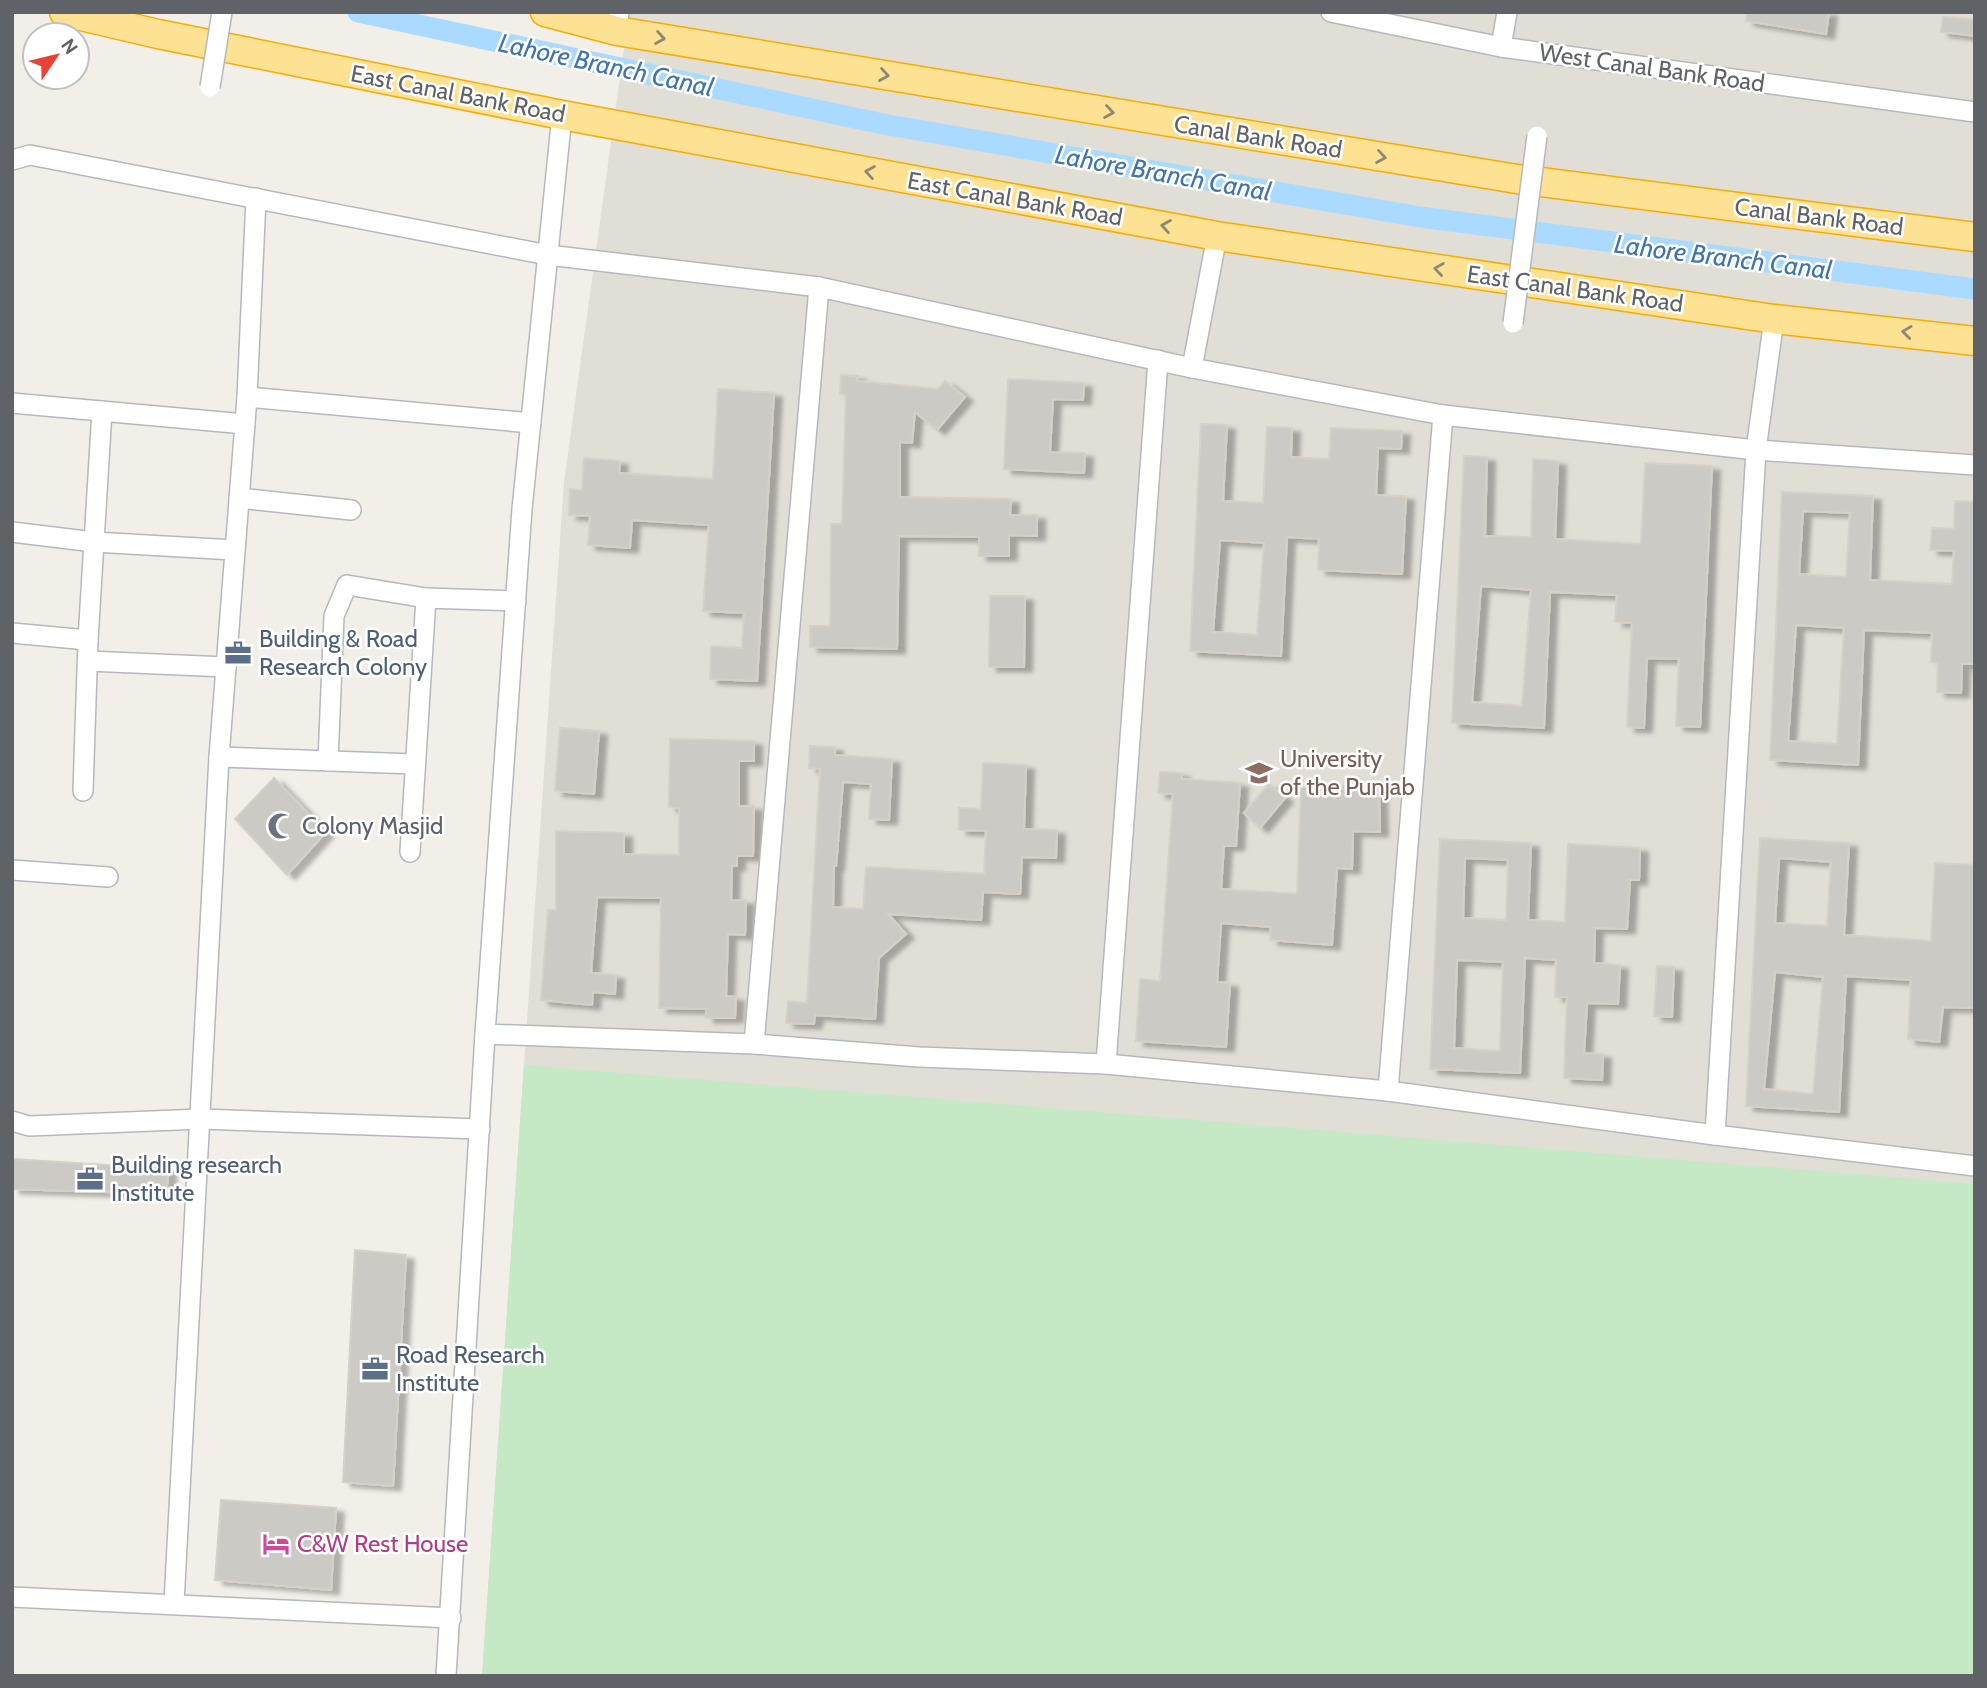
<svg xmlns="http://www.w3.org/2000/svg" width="1987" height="1688" viewBox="0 0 1987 1688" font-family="Cabin,sans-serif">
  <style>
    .education { fill: #e1ded6 }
    .green { fill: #c5e8c5 }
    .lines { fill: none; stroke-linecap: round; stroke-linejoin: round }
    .canal { stroke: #aadaff; stroke-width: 21 }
    .building { fill: #cccac5; stroke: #d6d1c6; stroke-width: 2; fill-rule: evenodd; filter: url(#shadow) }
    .minor-casing { stroke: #b5b8bc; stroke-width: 22 }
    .highway-casing { stroke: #f9ab00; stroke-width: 31 }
    .minor { stroke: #fff; stroke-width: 19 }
    .highway { stroke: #fde293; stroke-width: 28 }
    .minor-bridge-casing { stroke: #b5b8bc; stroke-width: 22; stroke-linecap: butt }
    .minor-bridge { stroke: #fff; stroke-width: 19 }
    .oneway { stroke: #8e8975 }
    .labels { text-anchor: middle; stroke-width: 5; stroke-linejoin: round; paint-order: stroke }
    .street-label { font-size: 24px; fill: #5f6368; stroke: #fff }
    .service-label { font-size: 24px; fill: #4e5e75; stroke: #fff; text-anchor: start }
    .education-label { font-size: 24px; fill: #785e54; stroke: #fff; text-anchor: start }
    .worship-label { font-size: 24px; fill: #5b616d; stroke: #fff; text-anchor: start }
    .hotel-label { font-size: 24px; fill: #b23c85; stroke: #fff; text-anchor: start }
    .water-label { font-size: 26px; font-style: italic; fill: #4174aa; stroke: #fff }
  </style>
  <defs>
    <filter id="shadow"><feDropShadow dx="8" dy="4.5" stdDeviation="2" flood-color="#0004"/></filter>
  </defs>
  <rect width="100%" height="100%" fill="#f1efe8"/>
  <polygon class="education" points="629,12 1975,12 1975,1676 482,1676 564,482"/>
  <polygon class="green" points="524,1065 1975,1184 1975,1676 482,1676"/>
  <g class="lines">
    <polyline class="canal" points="358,12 883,124 1420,217 1975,289"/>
  </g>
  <g class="building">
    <polygon points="1747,12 1829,12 1826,34 1746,21"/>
    <polygon points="1943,17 1975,20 1975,36 1941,32"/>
    <polygon points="841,375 858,376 857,381 938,389 945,381 965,397 937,430 915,412 912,443 900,442 900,497 1011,499 1010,515 1037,515 1037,536 1009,535 1009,556 979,556 979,537 899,536 897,649 810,647 810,626 830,626 831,524 842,524 846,395 840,394"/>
    <polygon points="1008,379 1084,383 1083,400 1053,399 1050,452 1085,453 1084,473 1004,469"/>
    <polygon points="718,389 774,393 757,681 710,679 711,646 742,648 744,613 703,611 709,525 632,520 630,548 588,545 590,516 569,515 570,489 582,490 584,458 620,461 619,473 713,479"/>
    <path d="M 1201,424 L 1227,425 L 1223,501 L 1263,503 L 1267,427 L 1292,428 L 1291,457 L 1329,459 L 1331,428 L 1402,431 L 1401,449 L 1378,448 L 1376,495 L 1406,496 L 1402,574 L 1318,570 L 1319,539 L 1287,537 L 1281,656 L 1190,651 ZM 1220,540 L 1264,543 L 1257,635 L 1213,632 Z"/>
    <path d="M 1464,456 L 1487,457 L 1485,536 L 1531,537 L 1533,459 L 1558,461 L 1555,539 L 1641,544 L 1645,463 L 1712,466 L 1700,727 L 1676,726 L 1679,659 L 1647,658 L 1644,728 L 1627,727 L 1632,623 L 1615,622 L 1617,595 L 1550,592 L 1544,728 L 1452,723 ZM 1481,586 L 1531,590 L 1522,706 L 1472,702 Z"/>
    <path d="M 1782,492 L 1873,496 L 1870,580 L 1952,584 L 1954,551 L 1930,550 L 1932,528 L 1954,529 L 1955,501 L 1975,502 L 1975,664 L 1962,664 L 1961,693 L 1937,692 L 1938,663 L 1931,662 L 1932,633 L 1864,630 L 1858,765 L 1770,760 ZM 1803,511 L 1850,513 L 1846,577 L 1799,574 ZM 1796,625 L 1844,628 L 1837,744 L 1788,741 Z"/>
    <polygon points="990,596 1025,596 1024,667 989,667"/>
    <polygon points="560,728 599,731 594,794 555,791"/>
    <polygon points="670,739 754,741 754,761 739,761 739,806 754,806 753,856 737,856 737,866 732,866 731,900 746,900 745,935 728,934 726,996 736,997 735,1018 706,1018 706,1009 659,1008 661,898 597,897 591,973 616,975 615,994 593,992 592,1005 541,1000 548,910 556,910 556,831 624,833 624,854 679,855 679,808 669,807"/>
    <polygon points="810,746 835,747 835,755 892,759 889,820 869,819 871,784 843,782 836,866 834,866 833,907 863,909 866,867 984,874 986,831 959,830 959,808 981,809 983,763 1026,765 1024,829 1057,830 1056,858 1022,857 1020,894 983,892 981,920 888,914 906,934 879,958 875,1019 815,1015 814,1024 786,1023 788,1001 807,1003 820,769 809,768"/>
    <polygon points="1160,772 1182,773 1182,779 1240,783 1236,846 1224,846 1221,889 1297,894 1301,787 1379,785 1380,832 1353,831 1352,869 1337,868 1332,945 1270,940 1271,927 1221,923 1217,982 1230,983 1226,1047 1136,1041 1140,979 1160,981 1173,794 1158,793"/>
    <polygon points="274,778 326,832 287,875 235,819"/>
    <polygon points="1269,784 1285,798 1260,828 1244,813"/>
    <path d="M 1760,838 L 1849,843 L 1844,935 L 1931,941 L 1935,863 L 1975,865 L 1975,1008 L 1943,1007 L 1939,1042 L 1908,1039 L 1911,980 L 1846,976 L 1839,1112 L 1746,1106 ZM 1779,858 L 1831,862 L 1827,926 L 1775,923 ZM 1775,972 L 1823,977 L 1813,1094 L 1764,1089 Z"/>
    <path d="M 1440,839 L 1531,843 L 1528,920 L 1565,922 L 1568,844 L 1640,848 L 1639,880 L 1630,880 L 1627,929 L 1595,928 L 1594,963 L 1620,965 L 1618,1004 L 1587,1003 L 1584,1053 L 1603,1054 L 1602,1080 L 1564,1078 L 1567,997 L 1555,997 L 1556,960 L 1525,958 L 1520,1073 L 1430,1069 ZM 1465,858 L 1508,860 L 1506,920 L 1463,918 ZM 1457,960 L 1503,962 L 1500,1051 L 1454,1048 Z"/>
    <polygon points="1657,966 1674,967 1672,1017 1654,1016"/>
    <polygon points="12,1159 169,1169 166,1194 12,1189"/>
    <polygon points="355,1250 406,1255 393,1486 343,1482"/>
    <polygon points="221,1500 336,1508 331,1590 215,1580"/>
  </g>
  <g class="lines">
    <g class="minor-casing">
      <g id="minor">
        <polyline points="1331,12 1501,47 1975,112"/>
        <polyline points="617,31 619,12"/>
        <polyline points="1501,47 1507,12"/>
        <polyline points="12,160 30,155 548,255 819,287 1192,368 1443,415 1756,450 1975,465"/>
        <polyline points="1192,368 1217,236"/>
        <polyline points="247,397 531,423"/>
        <polyline points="12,403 245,424"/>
        <polyline points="239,498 351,510"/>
        <polyline points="12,532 94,542 234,550"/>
        <polyline points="12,633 88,640"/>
        <polyline points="88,661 226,667"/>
        <polyline points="219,757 415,764"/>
        <polyline points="328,761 334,616 347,585 426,598"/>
        <polyline points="83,791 88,640 102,411"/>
        <polyline points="410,852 426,598 516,601"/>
        <polyline points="12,870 108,877"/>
        <polyline points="485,1034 754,1044 919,1057 1106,1064 1388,1091 1715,1135 1975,1166"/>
        <polyline points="754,1044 819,287"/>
        <polyline points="1106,1064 1158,360"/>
        <polyline points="1388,1091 1443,415"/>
        <polyline points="12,1121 29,1126 201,1119 480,1129"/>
        <polyline points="1715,1135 1756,450 1774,319"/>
        <polyline points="12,1597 451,1618"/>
        <polyline points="174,1603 219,757 247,397 256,198"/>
        <polyline points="446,1676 485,1034 522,509 562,115"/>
      </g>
    </g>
    <g class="highway-casing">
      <g id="highway">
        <polyline points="64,12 158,34 562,115 1217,236 1774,319 1975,341"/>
        <polyline points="545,12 617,31 1517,179 1975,237"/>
      </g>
    </g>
    <use href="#minor" class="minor"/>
    <use href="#highway" class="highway"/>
    <g class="minor-bridge-casing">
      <g id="minor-bridge">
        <polyline points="210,87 222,12"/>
        <polyline points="1513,323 1537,136"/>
      </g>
    </g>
    <use href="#minor-bridge" class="minor-bridge"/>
  </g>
  <defs><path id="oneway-chevron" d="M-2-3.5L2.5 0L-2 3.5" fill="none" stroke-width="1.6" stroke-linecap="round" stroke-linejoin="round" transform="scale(1.75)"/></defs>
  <g class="oneway">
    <use href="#oneway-chevron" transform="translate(660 38) rotate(9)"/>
    <use href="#oneway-chevron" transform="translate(884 75) rotate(9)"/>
    <use href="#oneway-chevron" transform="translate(1109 112) rotate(9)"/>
    <use href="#oneway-chevron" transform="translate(1381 157) rotate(9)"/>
    <use href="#oneway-chevron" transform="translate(870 172) rotate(-170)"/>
    <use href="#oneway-chevron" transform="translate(1166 226) rotate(-170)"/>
    <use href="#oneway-chevron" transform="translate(1439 269) rotate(-172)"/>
    <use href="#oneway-chevron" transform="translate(1907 332) rotate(-173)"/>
  </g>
  <defs>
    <g id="office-bare" transform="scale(2.1)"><path d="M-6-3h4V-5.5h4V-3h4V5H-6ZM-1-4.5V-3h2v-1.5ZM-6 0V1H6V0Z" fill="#5c6f8a" stroke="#fff" stroke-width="2.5" paint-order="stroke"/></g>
    <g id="university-bare" transform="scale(2.1)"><path d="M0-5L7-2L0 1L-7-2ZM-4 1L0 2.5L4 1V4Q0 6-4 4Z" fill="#8d6e63" stroke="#fff" stroke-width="2.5" paint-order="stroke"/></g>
    <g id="mosque-bare" transform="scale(2.1)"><path d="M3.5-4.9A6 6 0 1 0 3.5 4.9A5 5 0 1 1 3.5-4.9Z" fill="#6b7280" stroke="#fff" stroke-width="2.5" paint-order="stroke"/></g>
    <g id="hotel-bare" transform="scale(2.1)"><path d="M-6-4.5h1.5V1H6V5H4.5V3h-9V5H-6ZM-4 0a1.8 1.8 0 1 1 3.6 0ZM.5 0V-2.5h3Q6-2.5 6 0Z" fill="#d1479c" stroke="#fff" stroke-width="2.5" paint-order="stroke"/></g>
  </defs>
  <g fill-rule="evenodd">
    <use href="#office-bare" x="238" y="653"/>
    <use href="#university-bare" x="1259" y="773"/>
    <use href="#mosque-bare" x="281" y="826"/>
    <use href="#office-bare" x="90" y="1179"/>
    <use href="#office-bare" x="375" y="1369"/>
    <use href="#hotel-bare" x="276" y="1544"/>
  </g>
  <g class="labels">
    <g class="street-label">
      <text transform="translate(1652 68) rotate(8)" y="8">West Canal Bank Road</text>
      <text transform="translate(458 94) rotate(11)" y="8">East Canal Bank Road</text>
      <text transform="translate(1258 137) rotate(9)" y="8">Canal Bank Road</text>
      <text transform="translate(1015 199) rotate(10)" y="8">East Canal Bank Road</text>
      <text transform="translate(1819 217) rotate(7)" y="8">Canal Bank Road</text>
      <text transform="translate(1575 289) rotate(8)" y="8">East Canal Bank Road</text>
    </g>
    <g class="service-label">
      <text x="259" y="647">Building &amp; Road<tspan x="259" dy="28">Research Colony</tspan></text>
      <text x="111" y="1173">Building research<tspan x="111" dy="28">Institute</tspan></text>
      <text x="396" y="1363">Road Research<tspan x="396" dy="28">Institute</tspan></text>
    </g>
    <g class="education-label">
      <text x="1280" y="767">University<tspan x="1280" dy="28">of the Punjab</tspan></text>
    </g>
    <g class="worship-label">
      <text x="302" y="834">Colony Masjid</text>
    </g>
    <g class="hotel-label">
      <text x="297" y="1552">C&amp;W Rest House</text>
    </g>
    <g class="water-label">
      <text transform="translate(606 65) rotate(12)" y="9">Lahore Branch Canal</text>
      <text transform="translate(1163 173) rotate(10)" y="9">Lahore Branch Canal</text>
      <text transform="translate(1723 257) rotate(7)" y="9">Lahore Branch Canal</text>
    </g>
  </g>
  <rect width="1987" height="1688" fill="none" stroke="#5f6368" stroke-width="28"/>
  <g transform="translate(56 56) rotate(55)"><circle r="33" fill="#ffffff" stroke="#bfc1c3" stroke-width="2"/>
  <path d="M0-5L12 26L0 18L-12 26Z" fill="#ea4335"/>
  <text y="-10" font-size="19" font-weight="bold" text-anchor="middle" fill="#5f6368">N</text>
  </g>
</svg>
